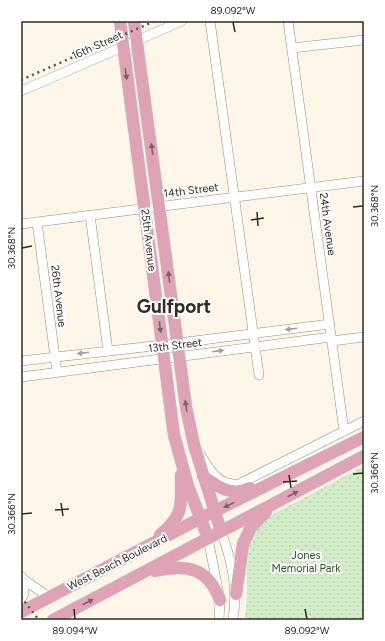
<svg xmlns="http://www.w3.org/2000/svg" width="385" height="641" viewBox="0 0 385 641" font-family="Figtree,sans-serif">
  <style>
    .park { fill: url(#park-dots) }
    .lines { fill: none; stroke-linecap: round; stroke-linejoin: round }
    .minor-casing { stroke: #979080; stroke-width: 10 }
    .major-casing { stroke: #d9d9d8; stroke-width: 13 }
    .minor { stroke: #fff; stroke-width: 9 }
    .major { stroke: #dfa3b6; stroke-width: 12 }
    .rail { stroke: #59554e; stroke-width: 2.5; stroke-dasharray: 2 4; stroke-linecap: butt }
    .oneway { fill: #7e6166 }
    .oneway2 { fill: #a1a09d }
    .ticks { fill: none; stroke: #2e2b25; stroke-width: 1.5 }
    .labels { text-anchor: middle; stroke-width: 4; stroke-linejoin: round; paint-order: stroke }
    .street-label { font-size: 11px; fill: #2e2b25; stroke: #fff }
    .park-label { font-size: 11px; fill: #2c521c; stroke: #fff }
    .town-label { font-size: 19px; font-weight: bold; fill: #322c1f; stroke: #fff }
    .neatline { fill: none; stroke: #2e2b25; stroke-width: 1.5 }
    .ticks-label { font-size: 10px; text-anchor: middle; fill: #2e2b25 }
  </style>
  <defs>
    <pattern id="park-dots" width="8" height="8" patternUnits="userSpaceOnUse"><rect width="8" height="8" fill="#d2ecc9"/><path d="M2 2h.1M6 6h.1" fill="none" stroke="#b5cbac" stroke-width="1.8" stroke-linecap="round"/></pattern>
  </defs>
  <rect width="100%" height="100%" fill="#fef7e9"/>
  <path class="park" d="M 364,466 L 364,620 L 244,620 C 254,575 231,546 273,514 Z"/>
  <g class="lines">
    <g class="minor-casing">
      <g id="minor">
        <polyline points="210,21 259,375"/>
        <polyline points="288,21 344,431"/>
        <polyline points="292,48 364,40"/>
        <polyline points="21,91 182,21"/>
        <polyline points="90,215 108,351"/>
        <polyline points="37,222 57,372"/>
        <polyline points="21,224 364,181"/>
        <polyline points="332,341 364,337"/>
        <polyline points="21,361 162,345 330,324"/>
        <polyline points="21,377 331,337"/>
        <path d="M 200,454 C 210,470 218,486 239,484 L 364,421"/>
        <path d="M 221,531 C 232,561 238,588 233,620"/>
        <polyline points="208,538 220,600 219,620"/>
        <polyline points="21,576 24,580 49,597"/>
        <polyline points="21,599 24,594 24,580"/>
      </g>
    </g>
    <g class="major-casing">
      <g id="major">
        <polyline points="120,21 174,435 188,486 208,538"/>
        <polyline points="134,21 186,407 194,445 221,531"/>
        <path d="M 203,476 C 218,487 231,497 250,488"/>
        <path d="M 160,535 C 185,514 181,505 181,475"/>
        <path d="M 155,571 C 186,564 208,567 220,600"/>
        <polyline points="236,594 243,544 251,527 266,512"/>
        <polyline points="21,612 201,518 364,437"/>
        <polyline points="53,620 364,456"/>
      </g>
    </g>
    <use href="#minor" class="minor"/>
    <use href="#major" class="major"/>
    <g class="rail">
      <polyline points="21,80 155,21"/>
      <polyline points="21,597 39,620"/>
    </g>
  </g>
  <defs><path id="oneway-solid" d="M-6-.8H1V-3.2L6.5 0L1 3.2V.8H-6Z"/></defs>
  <g class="oneway">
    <use href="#oneway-solid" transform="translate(126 74) rotate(82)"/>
    <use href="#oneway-solid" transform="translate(152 149) rotate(-98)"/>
    <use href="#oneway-solid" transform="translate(169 277) rotate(-97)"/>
    <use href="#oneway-solid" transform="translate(160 327) rotate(83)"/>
    <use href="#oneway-solid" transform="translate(186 406) rotate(-99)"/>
    <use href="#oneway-solid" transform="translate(293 494) rotate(-28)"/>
    <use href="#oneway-solid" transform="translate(229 505) rotate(154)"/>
    <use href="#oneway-solid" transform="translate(88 602) rotate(-28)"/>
  </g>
  <g class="oneway2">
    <use href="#oneway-solid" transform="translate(291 329) rotate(173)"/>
    <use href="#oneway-solid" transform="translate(218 351) rotate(-7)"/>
    <use href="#oneway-solid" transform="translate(83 353) rotate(173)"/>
  </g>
  <path class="ticks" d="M 233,22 L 235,32M 353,207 L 363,206M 257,212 L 258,226M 251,220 L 264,218M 22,248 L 32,246M 353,474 L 363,473M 289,475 L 291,488M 283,482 L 297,481M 61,503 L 63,516M 55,510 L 69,509M 22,514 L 32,513M 74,609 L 75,619M 305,609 L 307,619"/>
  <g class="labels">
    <g class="street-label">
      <text transform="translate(97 45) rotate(-24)" y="4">16th Street</text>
      <text transform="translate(191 190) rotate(-7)" y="4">14th Street</text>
      <text transform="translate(328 224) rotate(82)" y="4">24th Avenue</text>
      <text transform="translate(149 240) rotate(83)" y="4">25th Avenue</text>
      <text transform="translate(59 296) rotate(83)" y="4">26th Avenue</text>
      <text transform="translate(175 345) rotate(-7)" y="4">13th Street</text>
      <text transform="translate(117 562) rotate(-27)" y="4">West Beach Boulevard</text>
    </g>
    <g class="park-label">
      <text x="306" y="559">Jones<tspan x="306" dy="13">Memorial Park</tspan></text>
    </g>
    <g class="town-label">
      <text x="174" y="313">Gulfport</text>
    </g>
  </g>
  <rect width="385" height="641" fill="none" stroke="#ffffff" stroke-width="44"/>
  <rect x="22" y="22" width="341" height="597" class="neatline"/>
  <g class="ticks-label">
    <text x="233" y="14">89.092°W</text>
    <text transform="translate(374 206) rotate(-90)" y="4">30.368°N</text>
    <text transform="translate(11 248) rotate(-90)" y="4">30.368°N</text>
    <text transform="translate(374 473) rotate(-90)" y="4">30.366°N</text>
    <text transform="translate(11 514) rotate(-90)" y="4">30.366°N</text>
    <text x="75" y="634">89.094°W</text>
    <text x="307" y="634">89.092°W</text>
  </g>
</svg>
